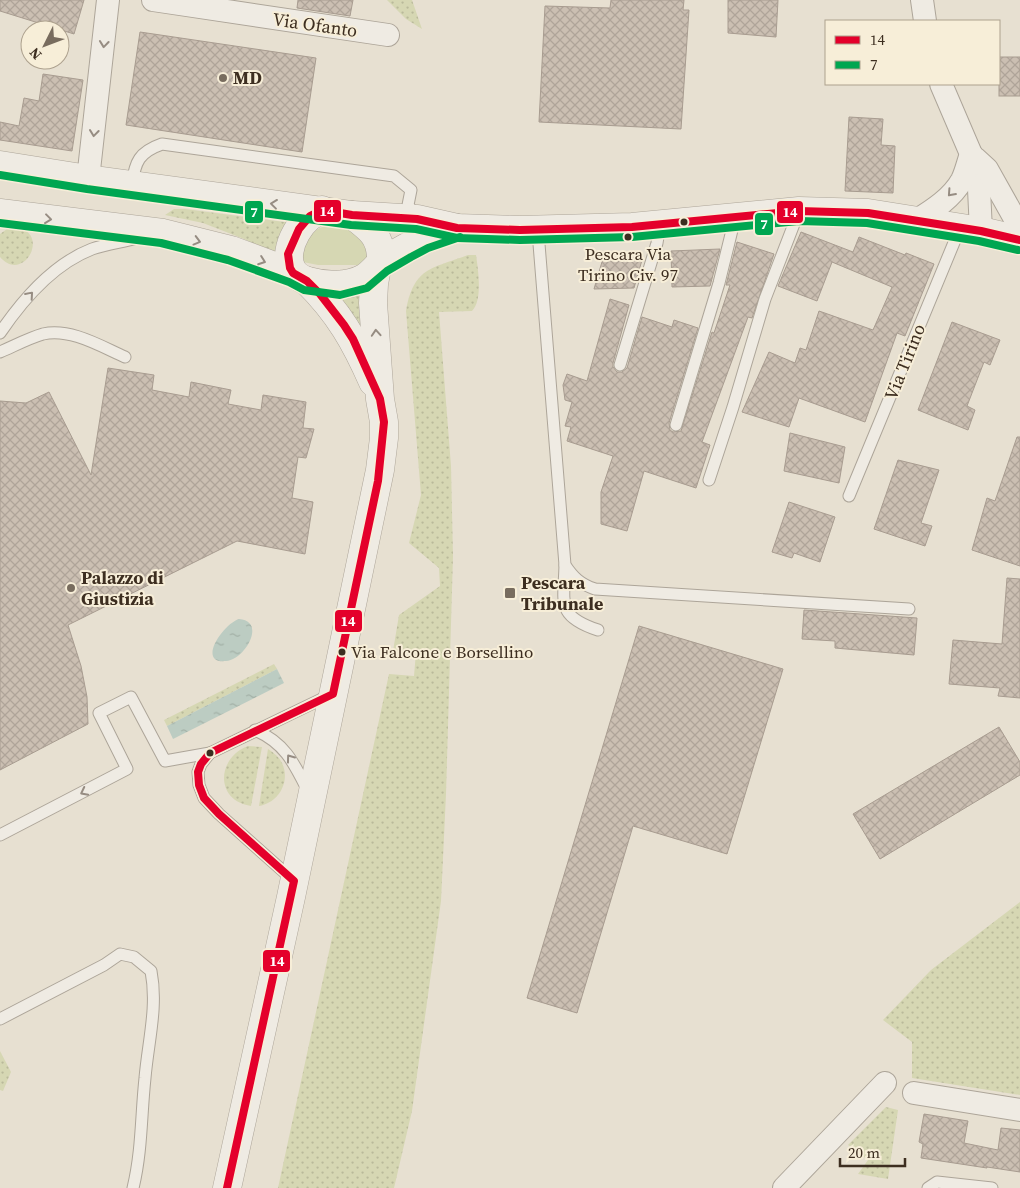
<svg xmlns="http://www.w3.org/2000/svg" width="1020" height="1188" viewBox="0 0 1020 1188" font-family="'Source Serif 4',serif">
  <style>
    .grass { fill: url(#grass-dots) }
    .garden { fill: #d6d7b3 }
    .water { fill: url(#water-ripples) }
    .building { fill: url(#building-cross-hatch); stroke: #a89c90 }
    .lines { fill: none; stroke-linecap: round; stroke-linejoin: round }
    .service-casing { stroke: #ada599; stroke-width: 13 }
    .minor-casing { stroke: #ada599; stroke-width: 24 }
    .tertiary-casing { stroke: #ada599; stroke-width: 29 }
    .service { stroke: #efebe3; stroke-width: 11 }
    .minor { stroke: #efebe3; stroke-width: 22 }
    .tertiary { stroke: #efebe3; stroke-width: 28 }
    .bus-1-casing { stroke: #f7eed8; stroke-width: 11 }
    .bus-2-casing { stroke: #f7eed8; stroke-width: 11 }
    .bus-1 { stroke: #e4002b; stroke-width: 8 }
    .bus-2 { stroke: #00a651; stroke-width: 8 }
    .oneway { stroke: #968c82 }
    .poi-dot { fill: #786c5e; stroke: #f7eed8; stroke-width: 2 }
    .bus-dot { fill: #3d2e20; stroke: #f7eed8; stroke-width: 2 }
    .labels { text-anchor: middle; stroke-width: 4; stroke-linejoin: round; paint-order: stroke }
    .bus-label { font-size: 17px; fill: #3d2e20; stroke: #f7eed8 }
    .street-label { font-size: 18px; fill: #3d2e20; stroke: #f7eed8 }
    .poi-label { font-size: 18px; font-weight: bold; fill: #3d2e20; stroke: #f7eed8; text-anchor: start }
    .line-badge { stroke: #f7eed8; stroke-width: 2 }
    .badge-label { font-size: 14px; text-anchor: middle; font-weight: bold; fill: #fff }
  </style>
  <defs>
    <pattern id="grass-dots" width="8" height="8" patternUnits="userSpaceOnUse" patternTransform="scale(1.25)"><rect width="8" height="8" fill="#d6d7b3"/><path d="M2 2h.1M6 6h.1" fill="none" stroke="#b9b99a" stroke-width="1.8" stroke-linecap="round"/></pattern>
    <pattern id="water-ripples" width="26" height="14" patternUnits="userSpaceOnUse" patternTransform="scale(1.25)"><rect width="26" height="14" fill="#bcccc2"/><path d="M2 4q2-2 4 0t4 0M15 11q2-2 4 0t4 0" fill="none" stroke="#a2b0a6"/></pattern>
    <pattern id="building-cross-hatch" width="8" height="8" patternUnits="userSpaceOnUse" patternTransform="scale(1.25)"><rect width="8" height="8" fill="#cbbfb2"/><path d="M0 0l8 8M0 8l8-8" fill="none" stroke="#afa499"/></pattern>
  </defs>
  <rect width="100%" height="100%" fill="#e7e0d1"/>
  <g class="grass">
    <polygon points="387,0 412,0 422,29 406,19"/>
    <polygon points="174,209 185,209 300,224 283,258 244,239 203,223 165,215"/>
    <path d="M 13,227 C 53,230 24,285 0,257 L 0,234 L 7,229 Z"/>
    <path d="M 468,255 L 476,255 C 478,268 483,301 472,311 L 439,312 L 451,466 L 453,556 L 446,794 L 441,901 L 412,1111 L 394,1188 L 278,1188 L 389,674 L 414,676 L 416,652 L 393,651 L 399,615 L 440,586 L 439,568 L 409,543 L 421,495 L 406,311 C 414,267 431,269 468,255 Z"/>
    <polygon points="367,292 364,342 338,295"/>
    <polygon points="274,664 277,669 167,726 164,720"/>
    <path d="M 248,746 L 262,747 L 251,806 C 215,801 216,758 248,746 Z"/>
    <path d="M 268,749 C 274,753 279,757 282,763 C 291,782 278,803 259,806 Z"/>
    <polygon points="1020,902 1020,1095 912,1078 912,1042 883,1020 931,970"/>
    <polygon points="0,1051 11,1072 3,1091 0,1090"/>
    <polygon points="886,1107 898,1110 888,1179 858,1174 868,1160 848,1145"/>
  </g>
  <path class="garden" d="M 333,224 C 357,229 362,234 369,258 L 361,265 L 318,265 L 303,262 C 301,242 312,227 333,224 Z"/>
  <g class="water">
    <path d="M 239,619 C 267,621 245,660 226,661 C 196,664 223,624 239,619 Z"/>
    <polygon points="277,669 284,683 173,739 167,726"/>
  </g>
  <g class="building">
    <polygon points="0,0 84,0 74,34 0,11"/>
    <polygon points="298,0 353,0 350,16 297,8"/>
    <polygon points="611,0 684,0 683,10 689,10 681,129 539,122 545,6 610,8"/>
    <polygon points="728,0 778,0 776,37 728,33"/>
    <polygon points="140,32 316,58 302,152 126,125"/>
    <rect x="999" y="57" width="21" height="39"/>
    <polygon points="43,74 83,80 72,151 0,140 0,122 19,126 24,98 39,101"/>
    <polygon points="849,117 883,119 881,145 895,146 893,193 845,191"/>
    <polygon points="801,232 853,252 859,237 905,255 906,253 934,264 905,336 897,333 865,422 799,398 789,427 742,412 769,352 795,363 800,348 806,350 819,311 873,330 892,287 832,262 817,301 778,286"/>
    <polygon points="737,242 774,254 752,318 748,317 702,442 710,445 696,488 644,471 627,531 601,524 601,492 613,456 567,441 571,427 565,426 572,402 565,400 563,385 567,374 587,381 610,299 629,305 613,363 613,367 617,372 622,372 627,368 642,317 672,327 674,320 698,328 669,423 670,430 673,432 681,431 712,332 714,333 730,285 726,285"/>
    <polygon points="720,249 710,286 672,287 671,251"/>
    <polygon points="604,255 622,260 623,255 642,260 634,288 594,289"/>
    <polygon points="952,322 1000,340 990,365 984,362 967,406 975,410 968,430 918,410"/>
    <polygon points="108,368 154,375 152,390 189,397 191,382 231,390 228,404 261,410 263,395 306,402 303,428 314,429 306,458 298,457 292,498 313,502 305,554 237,541 68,625 81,666 87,697 88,724 0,770 0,401 26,403 49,392 91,475"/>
    <polygon points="790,433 845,447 839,483 784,471"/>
    <polygon points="1017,437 1020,437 1020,566 972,550 987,498 995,501"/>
    <polygon points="898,460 939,470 921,523 932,526 925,546 874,529"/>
    <polygon points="789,502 835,517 820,562 794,553 792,558 772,552"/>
    <polygon points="1007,578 1020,579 1020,698 998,696 1000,688 949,684 953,640 1002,644"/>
    <polygon points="804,610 917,618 914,655 835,648 835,641 802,639"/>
    <polygon points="639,626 783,669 727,854 633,826 577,1013 527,998"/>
    <polygon points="999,727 1020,762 1020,775 880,859 853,814"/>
    <polygon points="924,1114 968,1121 964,1143 998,1150 1001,1128 1020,1130 1020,1172 987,1167 987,1168 921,1158 923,1144 919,1142"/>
  </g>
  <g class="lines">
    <g class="service-casing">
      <g id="service">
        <path d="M 132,184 C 135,162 139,152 162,144 L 394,176 L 411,190 L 408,205 L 416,217"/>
        <path d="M 542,229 L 539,244 L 565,565 C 573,577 580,584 595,589 L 909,609"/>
        <path d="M 0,333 C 23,299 53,264 92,249 C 106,244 123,242 137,238"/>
        <path d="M 0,352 C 14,346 29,338 43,334 C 71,328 100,346 125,357"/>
        <polyline points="620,365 657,243 660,225"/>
        <polyline points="676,425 719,283 735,218"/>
        <polyline points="709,480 733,407 765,299 799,211"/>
        <polyline points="849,496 960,228"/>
        <path d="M 565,565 C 564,603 556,616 598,630"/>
        <path d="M 255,730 C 285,743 294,763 308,791"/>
        <polyline points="0,835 127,769 99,713 131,697 165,761 210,753"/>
        <polyline points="293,880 219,814 204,798 199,785 198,772 201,764 210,753 332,694"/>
        <path d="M 0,1019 L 104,965 L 120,954 L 134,957 L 151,971 C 158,1007 148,1042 145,1078 C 141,1115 142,1151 133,1188"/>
        <polyline points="928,1188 937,1182 992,1188"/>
      </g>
    </g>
    <g class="minor-casing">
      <g id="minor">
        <polyline points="153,0 388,35"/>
        <polyline points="922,0 925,21"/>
        <polyline points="941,84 971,154 979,189 981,231"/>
        <polyline points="975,158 987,169 1020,228"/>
        <polyline points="88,179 108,0"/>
        <path d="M 917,220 C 933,210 952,198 962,180 C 966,172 968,162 971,154"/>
        <polyline points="914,1093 1020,1110"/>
        <polyline points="784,1188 885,1083"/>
      </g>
    </g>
    <g class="tertiary-casing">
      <g id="tertiary">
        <polyline points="0,165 88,179 352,215 417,219 457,228 520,230 632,227 799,211 868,213 981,231 1020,240"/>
        <path d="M 322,210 C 318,212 313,214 309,217 C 290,233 276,272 308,281 C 325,286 348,287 364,278 C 371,274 375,268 381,263 C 389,257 399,251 407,247 C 423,239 440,234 457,228"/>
        <polyline points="0,213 163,233 231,250 293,273"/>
        <path d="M 352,215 C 371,229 382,237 381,263"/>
        <path d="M 307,281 C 339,313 355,341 373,382"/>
        <polyline points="227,1188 291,897 380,470 384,438 384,422 380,399 373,303 374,284 377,267"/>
      </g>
    </g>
    <use href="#service" class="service"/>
    <use href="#minor" class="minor"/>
    <use href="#tertiary" class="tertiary"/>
    <g class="bus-1-casing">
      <polyline id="bus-1" points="227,1188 294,881 219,814 204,798 199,785 198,772 201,764 210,753 333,694 378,481 384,422 380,399 353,339 344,325 320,294 307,281 293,273 290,268 288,254 299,229 310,216 322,210 352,215 417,219 457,228 520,230 632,227 799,211 868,213 981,231 1020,240"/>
    </g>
    <g class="bus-2-casing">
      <g id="bus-2">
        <polyline points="0,175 87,189 351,225 416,229 457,238 520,240 632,237 799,221 867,223 979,241 1018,250"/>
        <polyline points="0,223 161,243 228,260 289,282 304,290 340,295 367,288 387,271 411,257 428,248 460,237"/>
      </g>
    </g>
    <use href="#bus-1" class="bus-1"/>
    <use href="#bus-2" class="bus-2"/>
  </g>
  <defs><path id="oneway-chevron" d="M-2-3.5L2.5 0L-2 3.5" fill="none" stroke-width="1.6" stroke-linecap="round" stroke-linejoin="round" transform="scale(1.25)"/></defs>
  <g class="oneway">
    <use href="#oneway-chevron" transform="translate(104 44) rotate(96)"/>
    <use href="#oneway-chevron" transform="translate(94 133) rotate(97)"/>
    <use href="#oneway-chevron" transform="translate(951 193) rotate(132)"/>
    <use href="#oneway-chevron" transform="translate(274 204) rotate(-173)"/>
    <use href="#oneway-chevron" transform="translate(48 219) rotate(7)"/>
    <use href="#oneway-chevron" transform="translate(197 241) rotate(15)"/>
    <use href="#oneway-chevron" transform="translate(262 261) rotate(20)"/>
    <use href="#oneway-chevron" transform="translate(30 295) rotate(-49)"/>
    <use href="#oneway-chevron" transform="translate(376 333) rotate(-94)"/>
    <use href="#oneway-chevron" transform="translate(290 758) rotate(-126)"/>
    <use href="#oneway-chevron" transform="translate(84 792) rotate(153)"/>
  </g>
  <g class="poi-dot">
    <circle cx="223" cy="78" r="5"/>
    <circle cx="71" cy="588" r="5"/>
    <rect x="504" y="587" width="12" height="12" rx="2.5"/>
  </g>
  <g class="bus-dot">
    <circle cx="684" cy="222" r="4.5"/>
    <circle cx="628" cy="237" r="4.5"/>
    <circle cx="342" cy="652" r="4.5"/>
    <circle cx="210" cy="753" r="4.5"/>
  </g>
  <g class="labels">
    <g class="bus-label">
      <text x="628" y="260">Pescara Via<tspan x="628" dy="21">Tirino Civ. 97</tspan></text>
      <text x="351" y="658" text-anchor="start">Via Falcone e Borsellino</text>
    </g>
    <g class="street-label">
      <text transform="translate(315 25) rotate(8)" y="6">Via Ofanto</text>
      <text transform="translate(905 362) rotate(-68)" y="6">Via Tirino</text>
    </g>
    <g class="poi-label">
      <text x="233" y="84">MD</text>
      <text x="81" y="584">Palazzo di<tspan x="81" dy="21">Giustizia</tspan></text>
      <text x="521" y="589">Pescara<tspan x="521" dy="21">Tribunale</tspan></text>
    </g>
  </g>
  <g class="line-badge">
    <rect x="313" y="199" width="29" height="24" rx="5" fill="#e4002b"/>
    <rect x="244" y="200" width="20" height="24" rx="5" fill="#00a651"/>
    <rect x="776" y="200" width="28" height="24" rx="5" fill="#e4002b"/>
    <rect x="754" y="212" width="20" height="24" rx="5" fill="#00a651"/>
    <rect x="334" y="609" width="29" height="24" rx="5" fill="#e4002b"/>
    <rect x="262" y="949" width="29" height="24" rx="5" fill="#e4002b"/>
  </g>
  <g class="badge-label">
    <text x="327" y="216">14</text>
    <text x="254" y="217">7</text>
    <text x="790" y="217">14</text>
    <text x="764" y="229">7</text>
    <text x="348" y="626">14</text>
    <text x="277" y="966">14</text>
  </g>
  <rect x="825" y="20" width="175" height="65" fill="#f7eed8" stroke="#ada18e"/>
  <rect x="835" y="36" width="25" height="8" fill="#e4002b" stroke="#ada18e"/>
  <text x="870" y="45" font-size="15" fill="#3d2e20">14</text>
  <rect x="835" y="61" width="25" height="8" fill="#00a651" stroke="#ada18e"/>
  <text x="870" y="70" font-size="15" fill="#3d2e20">7</text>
  <g transform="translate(45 45) rotate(228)"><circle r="24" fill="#f7eed8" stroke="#ada18e"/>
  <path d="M0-4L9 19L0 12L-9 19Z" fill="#786c5e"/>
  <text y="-8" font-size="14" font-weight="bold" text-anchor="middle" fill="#3d2e20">N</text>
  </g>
  <path d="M840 1158v8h65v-8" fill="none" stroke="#3d2e20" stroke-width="2.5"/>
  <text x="848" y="1158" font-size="15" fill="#3d2e20" stroke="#f7eed8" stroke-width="4" paint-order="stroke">20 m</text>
</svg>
